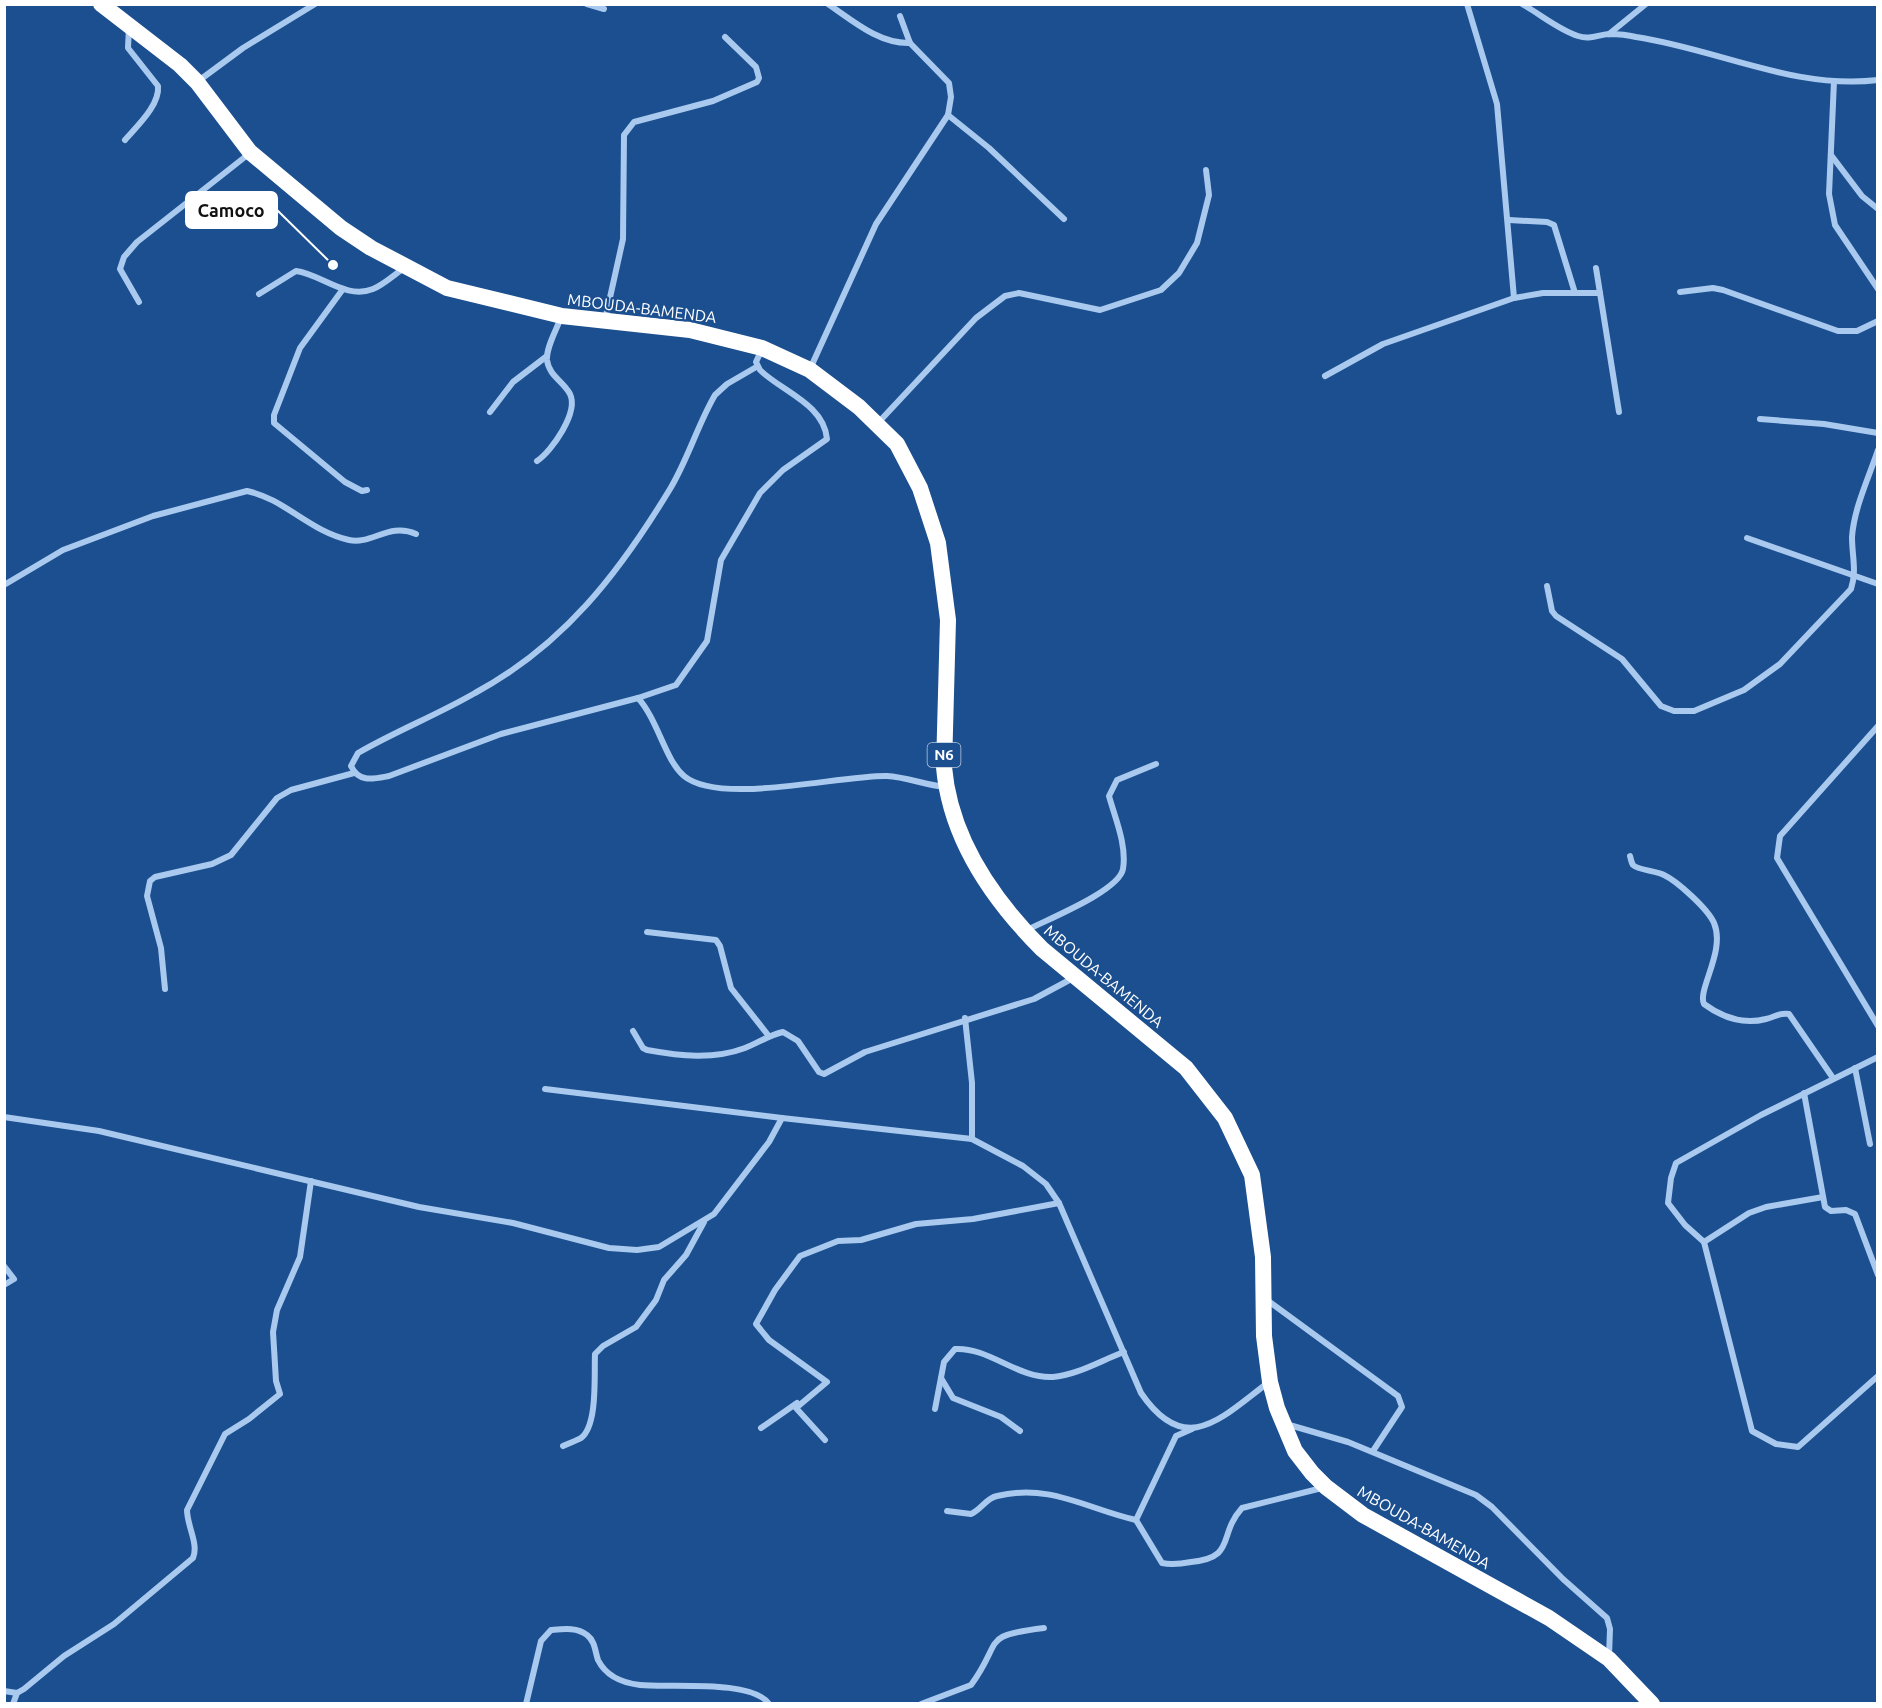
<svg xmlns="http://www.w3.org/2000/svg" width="1882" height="1708" viewBox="0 0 1882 1708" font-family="Ubuntu,sans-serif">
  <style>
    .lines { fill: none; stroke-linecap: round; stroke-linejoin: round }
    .street { stroke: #a9c9ee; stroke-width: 6 }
    .highway { stroke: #fff; stroke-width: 16 }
    .labels { text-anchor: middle; stroke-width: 4.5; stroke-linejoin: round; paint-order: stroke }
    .shield { fill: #1b4f8f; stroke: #bbcadd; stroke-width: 1.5 }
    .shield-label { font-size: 15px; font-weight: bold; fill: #fff }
    .street-label { font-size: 16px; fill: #fff; stroke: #1b4f8f }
    .leader { fill: none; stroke: #fff; stroke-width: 2 }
    .callout-dot { fill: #fff; stroke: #1b4f8f; stroke-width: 2 }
    .callout { fill: #fff; stroke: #fff; stroke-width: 2 }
    .callout-label { font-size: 18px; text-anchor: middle; font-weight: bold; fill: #111 }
  </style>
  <rect width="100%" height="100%" fill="#1b4f8f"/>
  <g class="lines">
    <g class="street">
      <polyline points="587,4 604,9"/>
      <path d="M 828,4 C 853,21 879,44 910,43"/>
      <polyline points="1467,4 1497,104 1514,298"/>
      <path d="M 1522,4 C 1540,14 1559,30 1578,36 C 1590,40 1597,35 1609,34 C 1617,34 1628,35 1636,37 C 1717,49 1794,90 1878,80"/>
      <polyline points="1609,34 1646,4"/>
      <polyline points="1834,81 1829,194 1835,225 1878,289"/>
      <polyline points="197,82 243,48 315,4"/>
      <polyline points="948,115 989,148 1064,219"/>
      <path d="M 125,140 C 137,126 160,105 158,86 L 128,48 L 129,27"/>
      <polyline points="1831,155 1862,196 1878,209"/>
      <polyline points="1509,220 1547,222 1554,225 1575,293"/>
      <polyline points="1596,268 1619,412"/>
      <polyline points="343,289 300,348 274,415 274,423 345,482 362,491 367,490"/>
      <polyline points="1680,292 1713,288 1723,290 1838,331 1857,331 1878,321"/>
      <path d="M 259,294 L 296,271 C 321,274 346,300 373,289 C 383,285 394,275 404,268"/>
      <polyline points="139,302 120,269 124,257 137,242 250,153"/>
      <polyline points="605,320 623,239 624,135 634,122 713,101 757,82 759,78 756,67 725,37"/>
      <path d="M 758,366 L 727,384 L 715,395 C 698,424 688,459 670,489 C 619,573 564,645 475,693 C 437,715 396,731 358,753 L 351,766 C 359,783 373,779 389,776 L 501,734 L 638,698 L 676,685 L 707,641 L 721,560 L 760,493 L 783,470 L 827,439 C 824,404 781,391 760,370 L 756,362 L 762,349"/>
      <polyline points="810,369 876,224 948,115 951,97 949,83 910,43 900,16"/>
      <polyline points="1325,376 1383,344 1514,298 1543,293 1600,293"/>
      <polyline points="490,412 513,382 547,356"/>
      <polyline points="1760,419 1824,424 1878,433"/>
      <polyline points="877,424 976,318 1005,296 1019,293 1100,310 1161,290 1179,273 1197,243 1209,195 1206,170"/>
      <path d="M 537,461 C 552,451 579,412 570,394 C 563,381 549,376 547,360 C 546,347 557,329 561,317"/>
      <polyline points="1747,538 1878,584"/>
      <path d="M 4,585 L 63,550 L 153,516 L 247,491 C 285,499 309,531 349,540 C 372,545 389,522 416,534"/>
      <path d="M 1547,586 L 1552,611 L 1556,616 L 1622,659 L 1661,706 L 1674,711 L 1694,711 L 1744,690 L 1780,664 L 1851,589 C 1857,571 1852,556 1852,537 C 1854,508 1869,477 1878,450"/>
      <path d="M 638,698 C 658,720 665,760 684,776 C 720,806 839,775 887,776 C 906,777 925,785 945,787"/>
      <polyline points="1878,726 1780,836 1777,858 1878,1026"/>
      <path d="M 1630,856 C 1631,859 1631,862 1633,865 C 1638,870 1656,871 1664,875 C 1677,881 1708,909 1714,923 C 1726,951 1697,990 1704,1004 C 1723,1018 1743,1025 1766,1019 C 1775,1017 1780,1012 1789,1014 L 1833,1078"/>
      <path d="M 1027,930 C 1048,919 1119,891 1123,869 C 1127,845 1115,818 1109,796 L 1117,780 L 1156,764"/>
      <polyline points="647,932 716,940 720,946 731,988 768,1035"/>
      <polyline points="165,989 161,948 147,896 150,881 155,877 212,864 231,855 277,798 291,790 354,773"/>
      <polyline points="965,1018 972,1083 972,1139"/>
      <path d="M 633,1031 L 643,1048 L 647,1050 C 680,1056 713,1060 745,1048 C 758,1043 769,1035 783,1032 L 798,1041 L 819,1072 L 824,1074 L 865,1052 L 1034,999 L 1075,977"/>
      <polyline points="1878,1057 1761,1115 1676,1163 1671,1178 1668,1203 1685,1225 1704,1242 1752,1431 1776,1444 1798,1447 1878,1376"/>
      <polyline points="1855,1068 1870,1144"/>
      <polyline points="545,1089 782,1118"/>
      <polyline points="1804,1093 1825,1207 1831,1211 1846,1210 1855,1214 1878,1275"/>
      <path d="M 4,1117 L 99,1131 L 419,1207 L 513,1223 L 609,1248 L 637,1250 L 659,1247 L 714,1214 L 769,1142 L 782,1118 L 972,1139 L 1023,1166 L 1046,1184 L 1059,1203 L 1141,1393 C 1186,1459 1222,1417 1269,1382"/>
      <polyline points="1704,1242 1749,1213 1766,1207 1823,1197"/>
      <polyline points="4,1266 14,1279 4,1285"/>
      <polyline points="1267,1300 1398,1396 1402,1407 1373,1451"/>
      <polyline points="941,1378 953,1398 1001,1417 1020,1431"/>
      <path d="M 935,1409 L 944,1362 L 955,1349 C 989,1347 1018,1379 1053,1377 C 1077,1375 1102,1360 1124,1352"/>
      <polyline points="1286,1424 1348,1442 1476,1495 1492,1507 1563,1579 1607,1618 1610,1629 1609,1656"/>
      <polyline points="761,1428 797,1403"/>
      <polyline points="825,1440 796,1408 827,1382 769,1340 756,1324 775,1290 800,1256 823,1247 838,1241 861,1240 916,1224 973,1219 1059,1203"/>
      <path d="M 563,1446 C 569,1443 576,1441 581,1438 C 598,1425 594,1375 595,1354 L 603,1346 L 636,1327 L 656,1300 L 664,1280 L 686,1255 L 704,1222"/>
      <path d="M 947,1511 L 971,1514 C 981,1510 986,1498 997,1496 C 1050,1483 1087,1509 1136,1520 L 1176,1436 L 1192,1429"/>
      <path d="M 1136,1520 L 1162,1563 C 1172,1565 1180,1564 1191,1562 C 1237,1557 1217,1536 1242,1508 L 1322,1488"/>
      <path d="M 4,1691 L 17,1693 L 24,1689 L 64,1656 L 114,1624 L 193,1558 C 199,1544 187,1526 187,1510 L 225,1434 L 249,1419 L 280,1394 L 276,1381 L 273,1332 L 277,1310 L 300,1257 L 311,1181"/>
      <polyline points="13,1704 17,1693"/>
      <path d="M 526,1704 L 541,1641 L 551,1630 C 563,1629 577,1627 587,1635 C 595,1641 595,1651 598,1660 C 606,1676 623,1683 640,1685 C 669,1688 752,1679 769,1704"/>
      <path d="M 921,1704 L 971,1685 C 1004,1640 979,1636 1044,1628"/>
    </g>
    <path class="highway" d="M 101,4 L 180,65 L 197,82 L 250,152 L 341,228 L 371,248 L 447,288 L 562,316 L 690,330 L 762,348 L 810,370 L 859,407 L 897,444 L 920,488 L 938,543 L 948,620 L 944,767 C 950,838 993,900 1042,949 L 1186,1068 L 1225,1118 L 1252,1175 L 1263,1257 L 1264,1336 L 1270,1382 L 1277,1408 L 1295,1451 L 1312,1473 L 1326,1487 L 1363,1515 L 1549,1618 L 1609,1659 L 1652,1704"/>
  </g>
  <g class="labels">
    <rect class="shield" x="927.5" y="743" width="33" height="24" rx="4.5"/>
    <g class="shield-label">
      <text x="944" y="760">N6</text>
    </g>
    <g class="street-label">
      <text transform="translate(642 308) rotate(7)" y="6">MBOUDA-BAMENDA</text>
      <text transform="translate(1104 976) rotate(40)" y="6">MBOUDA-BAMENDA</text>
      <text transform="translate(1424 1527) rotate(30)" y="6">MBOUDA-BAMENDA</text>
    </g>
  </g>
  <path class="leader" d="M333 265L277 210"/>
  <circle class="callout-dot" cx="333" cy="265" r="6"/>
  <rect class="callout" x="186" y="192" width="91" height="36" rx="6"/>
  <g class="callout-label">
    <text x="231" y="217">Camoco</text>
  </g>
  <rect width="1882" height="1708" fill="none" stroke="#ffffff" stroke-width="12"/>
</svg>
